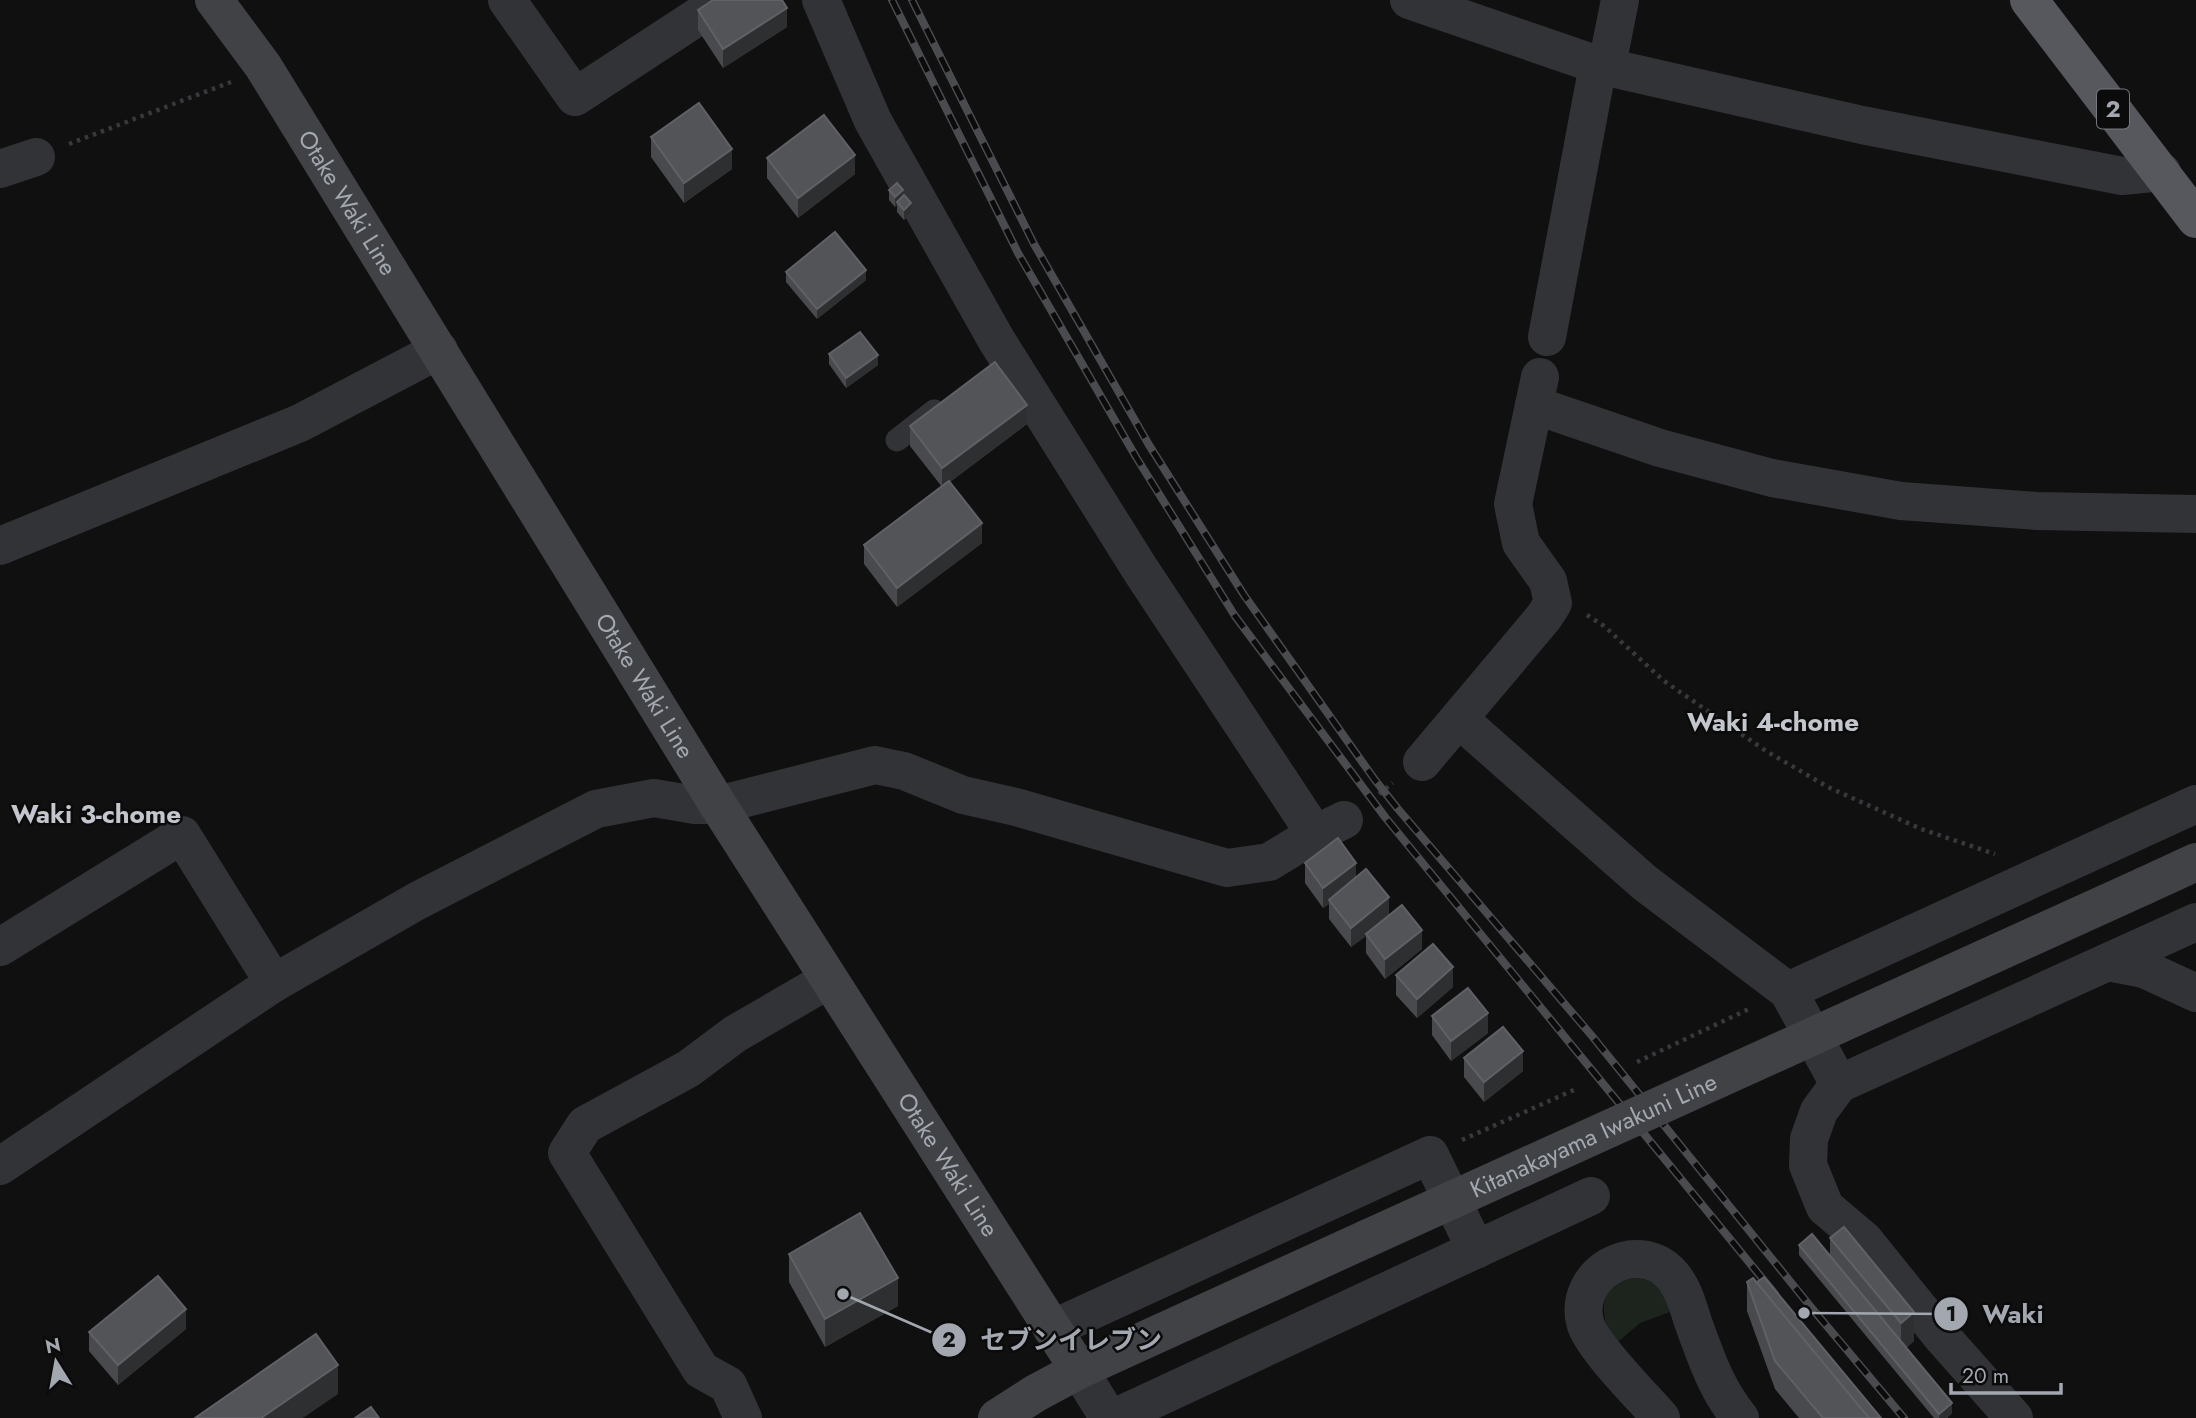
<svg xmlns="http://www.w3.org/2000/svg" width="2196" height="1418" viewBox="0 0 2196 1418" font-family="Jost,'Noto Sans JP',sans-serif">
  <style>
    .green { fill: #1d231d }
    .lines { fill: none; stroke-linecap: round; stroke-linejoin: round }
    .path { stroke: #38393d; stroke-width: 4.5; stroke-dasharray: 3.5 5; stroke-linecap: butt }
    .service { stroke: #323336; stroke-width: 23 }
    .minor { stroke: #323336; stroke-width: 38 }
    .tertiary { stroke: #323336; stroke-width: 38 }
    .secondary { stroke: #404246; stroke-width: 38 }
    .trunk { stroke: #56585d; stroke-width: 38 }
    .rail-casing { stroke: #494b4f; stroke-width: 8 }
    .rail { stroke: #0b0b0c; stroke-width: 5; stroke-dasharray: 16; stroke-linecap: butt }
    .secondary-bridge { stroke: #404246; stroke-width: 38 }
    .wall { fill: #494a4d }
    .shaded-wall { fill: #2e2f31 }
    .building { fill: #525458; stroke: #5f6166; stroke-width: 2 }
    .labels { text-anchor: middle; stroke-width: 5; stroke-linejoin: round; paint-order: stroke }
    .shield { fill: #0b0b0c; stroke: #75797f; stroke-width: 2 }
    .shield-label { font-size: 23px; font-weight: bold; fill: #a3a8b0 }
    .street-label { font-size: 24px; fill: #a3a8b0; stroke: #0b0b0c }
    .neighbourhood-label { font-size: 26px; font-weight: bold; fill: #c3c7cd; stroke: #0b0b0c }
    .leader { fill: none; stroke: #a3a8b0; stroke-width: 2.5 }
    .callout-dot { fill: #a3a8b0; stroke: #0b0b0c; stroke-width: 2.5 }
    .mark-label { font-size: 21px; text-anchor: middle; font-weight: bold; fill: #111 }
    .callout-label { font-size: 26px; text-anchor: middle; font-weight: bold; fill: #a3a8b0; stroke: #0b0b0c; stroke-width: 5; stroke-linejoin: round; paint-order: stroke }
  </style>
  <rect width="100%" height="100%" fill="#101011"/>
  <path class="green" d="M 1638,1277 C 1660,1284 1665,1289 1670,1312 L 1640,1323 L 1613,1346 C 1601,1312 1594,1285 1638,1277 Z"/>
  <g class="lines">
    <g class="path">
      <polyline points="69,144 231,82"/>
      <polyline points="1587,615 1604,626 1664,681 1766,751 1828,787 1921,829 1995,854"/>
      <polyline points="1372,799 1393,783"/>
      <polyline points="1637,1062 1751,1008"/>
      <polyline points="1462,1140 1576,1089"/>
    </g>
    <polyline class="service" points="897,440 934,411"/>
    <g class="minor">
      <polyline points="507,0 575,97 723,0"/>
      <polyline points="821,0 873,121 997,341 1140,569 1315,834"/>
      <polyline points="1409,0 1598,65 1862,125 2122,176 2162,172"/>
      <polyline points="0,169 36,157"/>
      <polyline points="1547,337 1598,65 1609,55 1620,0"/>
      <polyline points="1534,405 1660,448 1772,478 1901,501 2037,511 2196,514"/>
      <polyline points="0,546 300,423 439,350"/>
      <polyline points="1459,719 1645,883 1788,991"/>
      <polyline points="1422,762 1544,617 1553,603 1548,581 1521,543 1513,504 1540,377"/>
      <polyline points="0,947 182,835 274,983"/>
      <polyline points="2108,962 2144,969 2196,993"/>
      <polyline points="1839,1084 1788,991 2196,804"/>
      <polyline points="0,1166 274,983 417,901 596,809 654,798 695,805 718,805 875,765 904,771 963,795 1016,807 1227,868 1269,862 1315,834 1344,820"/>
      <polyline points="1052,1329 1430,1155 1476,1250"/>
      <polyline points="743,1418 728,1385 701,1370 567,1153 585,1125 688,1069 735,1034 828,980"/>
      <polyline points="1114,1418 1591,1196"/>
      <path d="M 1661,1418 C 1644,1398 1590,1345 1585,1322 C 1573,1274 1636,1237 1671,1274 C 1683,1287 1688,1306 1693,1322 C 1706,1357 1716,1389 1740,1418"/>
      <polyline points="2014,1418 1943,1338 1864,1240 1825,1207 1808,1165 1809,1139 1819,1111 1839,1084 2196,922"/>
    </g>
    <polyline class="tertiary" points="1079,1370 1109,1418"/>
    <g class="secondary">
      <path id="s1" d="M 214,0 L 263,66 L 718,805 L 1079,1370"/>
      <polyline points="2144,886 2196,862"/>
      <polyline points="997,1418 1036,1393 1079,1370 1366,1239"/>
    </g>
    <polyline class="trunk" points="2029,0 2196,219"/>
    <g class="rail-casing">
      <g id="rail">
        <polyline points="892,0 1018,253 1136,457 1235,616 1385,817 1775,1294"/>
        <polyline points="912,0 1034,244 1149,445 1244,595 1375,780 1398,809 1592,1036 1810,1306 1904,1418"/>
      </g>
    </g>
    <use href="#rail" class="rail"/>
    <path class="secondary-bridge" id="s2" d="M 1366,1239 L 2144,886"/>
  </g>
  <g class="wall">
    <polygon points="698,10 787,27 723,68 698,30"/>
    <polygon points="651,137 732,169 684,203 651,157"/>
    <polygon points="767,158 855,174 798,218 767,178"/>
    <polygon points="889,190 903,196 911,213 904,220 897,212 897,205 895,207 889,200"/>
    <polygon points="786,272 866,280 817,319 786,282"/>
    <polygon points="829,354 878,365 846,388 829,364"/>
    <polygon points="1027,424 950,482 982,543 897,607 864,564 864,545 942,487 910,446 910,426"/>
    <polygon points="1305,863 1356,877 1389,915 1422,949 1385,979 1366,953 1366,936 1351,947 1329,919 1329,904 1323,908 1305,883"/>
    <polygon points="1396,975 1453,987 1417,1018 1396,995"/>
    <polygon points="1432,1016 1488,1033 1451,1061 1432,1035"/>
    <polygon points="1464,1058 1523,1071 1484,1102 1464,1077"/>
    <polygon points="1844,1227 1914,1341 1906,1348 1952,1413 1947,1418 1934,1418 1799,1255 1799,1245 1830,1256 1830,1238"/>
    <polygon points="789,1254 898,1306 825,1347 789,1282"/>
    <polygon points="1747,1282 1756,1283 1881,1418 1799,1418 1775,1389 1747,1311"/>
    <polygon points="186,1329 118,1385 89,1351 89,1332"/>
  </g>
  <g class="shaded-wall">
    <polygon points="787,8 787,27 723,68 723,49"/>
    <polygon points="732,149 732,169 684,203 684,183"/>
    <polygon points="855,155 855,174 798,218 798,198"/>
    <polygon points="903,190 903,200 897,202 897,205 895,207 895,197"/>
    <polygon points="911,203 911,213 904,220 904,210"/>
    <polygon points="866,270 866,280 817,319 817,309"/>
    <polygon points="878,355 878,365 846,388 846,378"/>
    <polygon points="1027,405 1027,424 942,488 942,468"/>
    <polygon points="982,523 982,543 897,607 897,588"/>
    <polygon points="1356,863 1356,883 1329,900 1329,904 1323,908 1323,888"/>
    <polygon points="1389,897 1389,916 1366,934 1366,936 1351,947 1351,928"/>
    <polygon points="1422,930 1422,949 1385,979 1385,959"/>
    <polygon points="1453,967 1453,987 1417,1018 1417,999"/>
    <polygon points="1488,1013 1488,1033 1451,1061 1451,1041"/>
    <polygon points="1523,1051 1523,1071 1484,1102 1484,1082"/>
    <polygon points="898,1278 898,1306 825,1347 825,1319"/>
    <polygon points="186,1309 186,1329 118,1385 118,1365"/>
    <polygon points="1914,1312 1914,1341 1901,1352 1901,1323"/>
    <polygon points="338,1365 338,1394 303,1418 261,1418"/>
    <polygon points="1952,1403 1952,1413 1947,1418 1939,1418 1939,1414"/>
  </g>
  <g class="building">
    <polygon points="713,0 782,0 787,8 723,49 698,10"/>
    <polygon points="699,103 732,149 684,183 651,137"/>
    <polygon points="824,115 855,155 798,198 767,158"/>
    <polygon points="897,183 903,190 895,197 889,190"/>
    <polygon points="904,195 911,203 904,210 897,202"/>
    <polygon points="835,232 866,270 817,309 786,272"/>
    <polygon points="860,332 878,355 846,378 829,354"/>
    <polygon points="995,362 1027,405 942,468 910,426"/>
    <polygon points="949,481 982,523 897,588 864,545"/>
    <polygon points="1338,838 1356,863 1323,888 1305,863"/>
    <polygon points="1366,869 1389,897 1351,928 1329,900"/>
    <polygon points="1402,905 1422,930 1385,959 1366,934"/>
    <polygon points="1433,944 1453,967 1417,999 1396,975"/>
    <polygon points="1468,988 1488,1013 1451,1041 1432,1016"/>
    <polygon points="1503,1027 1523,1051 1484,1082 1464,1058"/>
    <polygon points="860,1213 898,1278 825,1319 789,1254"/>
    <polygon points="1844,1227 1914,1312 1901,1323 1830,1238"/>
    <polygon points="1812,1234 1952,1403 1939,1414 1799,1245"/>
    <polygon points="158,1276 186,1309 118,1365 89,1332"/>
    <polygon points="1764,1277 1881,1418 1869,1418 1756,1283"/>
    <polygon points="1753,1278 1869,1418 1823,1418 1775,1361 1747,1282"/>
    <polygon points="316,1334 338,1365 261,1418 195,1418"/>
    <polygon points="371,1407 379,1418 355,1418"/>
  </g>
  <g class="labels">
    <rect class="shield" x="2097" y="89.5" width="32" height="39" rx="5"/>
    <g class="shield-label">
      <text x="2113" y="117">2</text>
    </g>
    <g class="street-label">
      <text dy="8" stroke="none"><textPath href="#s1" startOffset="243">Otake Waki Line</textPath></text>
      <text dy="8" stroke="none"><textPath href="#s1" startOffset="810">Otake Waki Line</textPath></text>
      <text dy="8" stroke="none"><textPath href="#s2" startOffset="250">Kitanakayama Iwakuni Line</textPath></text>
      <text dy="8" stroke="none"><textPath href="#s1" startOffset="1377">Otake Waki Line</textPath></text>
    </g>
    <g class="neighbourhood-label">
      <text x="1773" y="731">Waki 4-chome</text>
      <text x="96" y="823">Waki 3-chome</text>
    </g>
  </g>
  <path class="leader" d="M1804 1313L1951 1314M843 1294L949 1340"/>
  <g class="callout-dot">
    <circle cx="1804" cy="1313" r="7"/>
    <circle cx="843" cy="1294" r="7"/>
    <circle cx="1951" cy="1314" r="18"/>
    <circle cx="949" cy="1340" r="18"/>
  </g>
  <g class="mark-label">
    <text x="1951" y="1321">1</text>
    <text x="949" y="1347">2</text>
  </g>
  <g class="callout-label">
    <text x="2013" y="1323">Waki</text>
    <text x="1071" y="1349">セブンイレブン</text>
  </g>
  <g transform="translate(56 1362) rotate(349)" stroke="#0b0b0c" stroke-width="5" paint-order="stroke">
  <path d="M0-5L12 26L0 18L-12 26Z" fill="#a3a8b0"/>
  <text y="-10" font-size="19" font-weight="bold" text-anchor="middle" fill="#a3a8b0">N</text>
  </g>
  <path d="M1951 1383v10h110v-10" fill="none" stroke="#a3a8b0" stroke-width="3.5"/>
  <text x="1962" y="1383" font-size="21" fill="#a3a8b0" stroke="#0b0b0c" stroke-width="5" paint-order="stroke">20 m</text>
</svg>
